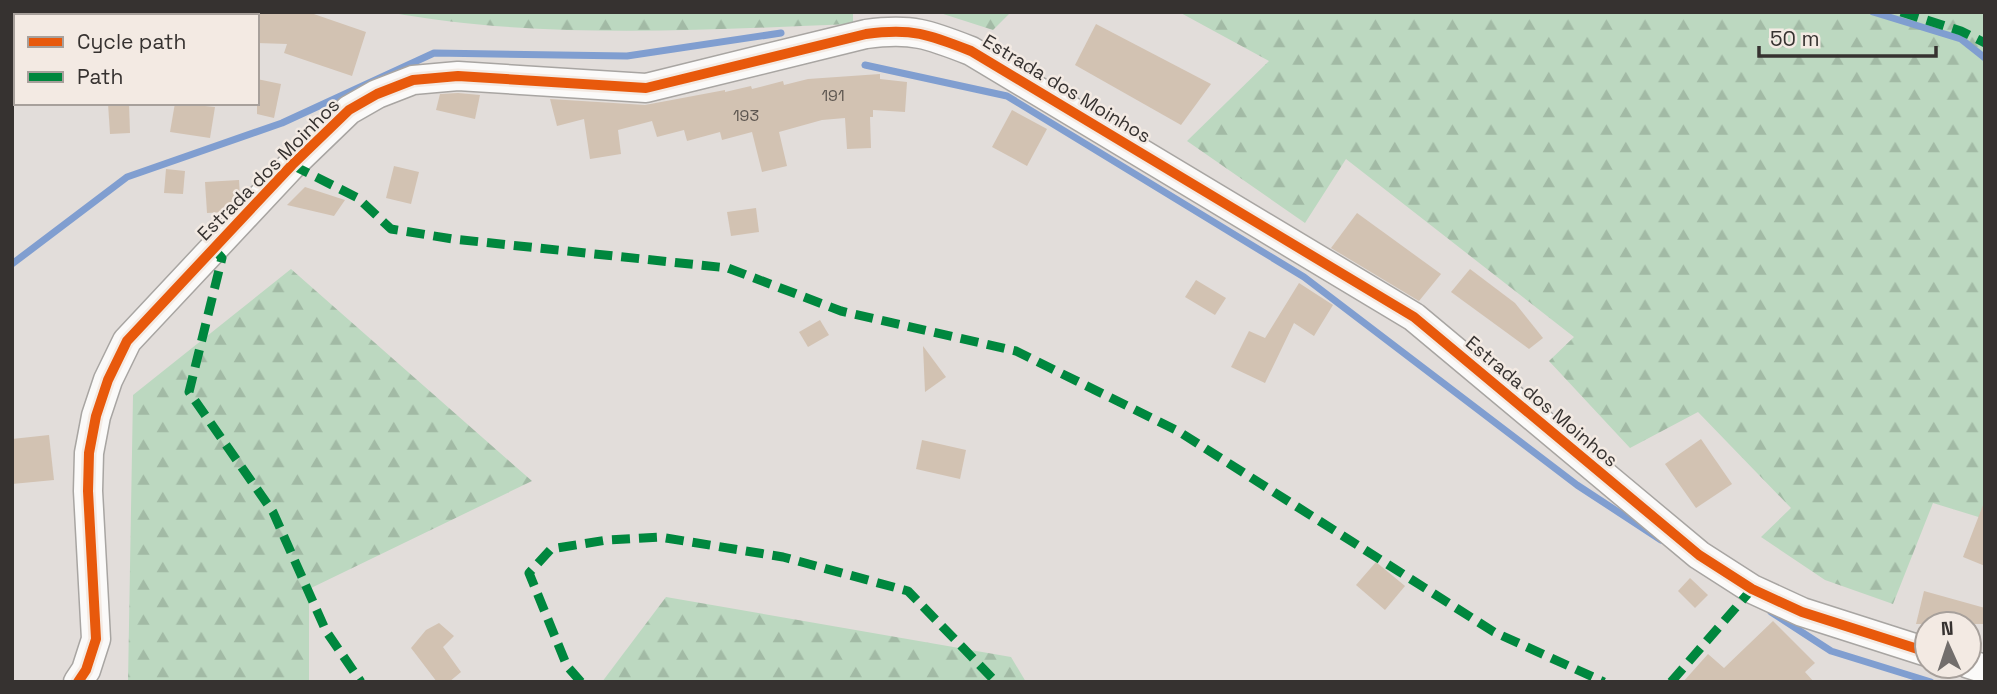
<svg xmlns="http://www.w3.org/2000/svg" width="1997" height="694" viewBox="0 0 1997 694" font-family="'Space Grotesk',sans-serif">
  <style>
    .forest { fill: url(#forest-firs) }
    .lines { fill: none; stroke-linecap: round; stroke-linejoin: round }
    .stream { stroke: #809ed0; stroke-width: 7 }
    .building { fill: #d2c2b2 }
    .minor-casing { stroke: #a8a5a2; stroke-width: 31 }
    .minor { stroke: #fbfaf9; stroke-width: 28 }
    .quiet { stroke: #00873e; stroke-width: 9; stroke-dasharray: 18 9; stroke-linecap: butt }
    .cycleway-casing { stroke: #f3eae3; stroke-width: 15 }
    .cycleway { stroke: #e8590c; stroke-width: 10 }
    .labels { text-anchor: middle; stroke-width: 5; stroke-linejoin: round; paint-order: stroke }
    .number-label { font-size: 16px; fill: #5d5650 }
    .street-label { font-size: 19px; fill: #363230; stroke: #f3eae3 }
  </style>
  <defs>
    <pattern id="forest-firs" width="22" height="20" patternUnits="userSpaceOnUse" patternTransform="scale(1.75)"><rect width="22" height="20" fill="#bcd8c0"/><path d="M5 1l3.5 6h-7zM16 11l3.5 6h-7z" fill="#a2baa5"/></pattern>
  </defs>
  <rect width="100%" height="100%" fill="#e2ddda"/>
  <g class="forest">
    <path d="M 388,12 L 853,12 L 853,24 C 701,30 538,40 388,12 Z"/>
    <polygon points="937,12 1011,12 993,30"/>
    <polygon points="1179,12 1985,12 1985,519 1933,503 1893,604 1825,580 1761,537 1791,508 1698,412 1630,448 1549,361 1574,337 1346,159 1305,223 1187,141 1269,61"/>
    <polygon points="291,269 532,481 309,589 309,682 128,682 133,395"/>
    <polygon points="666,597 1011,657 1026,682 602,682"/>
  </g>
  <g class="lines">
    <g class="stream">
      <polyline points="1873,12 1961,39 1985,58"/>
      <polyline points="865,65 1007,96 1304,277 1577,485 1661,540"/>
      <polyline points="12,264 127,177 282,123 434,53 627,56 781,33"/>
      <polyline points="1771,612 1831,651 1931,682"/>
    </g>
  </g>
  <g class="building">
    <polygon points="257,12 308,12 366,32 352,76 284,53 287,44 257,43"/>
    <polygon points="1096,24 1211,84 1181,125 1075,65"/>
    <polygon points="880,74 880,79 907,82 905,112 873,110 873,117 870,117 871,148 847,149 845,118 822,120 779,132 787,166 762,172 752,132 722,140 720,132 687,141 684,130 657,137 652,121 618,130 621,154 590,159 584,119 557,126 550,99 645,105 725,90 725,92 751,86 752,89 783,81 784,85 808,79"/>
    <polygon points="257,79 281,84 274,118 257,114"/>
    <polygon points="458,93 480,95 475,119 436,110 440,94"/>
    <polygon points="108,103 129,103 130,133 110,134"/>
    <polygon points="175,103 215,107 210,138 170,132"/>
    <polygon points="1012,110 1047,129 1027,166 992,147"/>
    <polygon points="394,166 419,172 411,204 386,198"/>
    <polygon points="166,169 185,171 183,194 164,193"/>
    <polygon points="239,180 240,197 225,212 207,213 205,182"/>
    <polygon points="305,187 345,200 334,216 287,205"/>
    <polygon points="756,208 759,232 731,236 727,212"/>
    <polygon points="1357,213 1441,274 1419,301 1331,248"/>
    <polygon points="1470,269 1515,303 1543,338 1529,349 1451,292"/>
    <polygon points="1196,280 1226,298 1215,315 1185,297"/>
    <polygon points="1299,283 1333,305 1314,336 1294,323 1265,383 1231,367 1249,331 1265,338"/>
    <polygon points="820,320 829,335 808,347 799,332"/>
    <polygon points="923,346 946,377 925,392"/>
    <polygon points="49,435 54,480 12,484 12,439"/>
    <polygon points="1701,439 1732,484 1696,508 1665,464"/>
    <polygon points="922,440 966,450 960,479 916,469"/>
    <polygon points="1983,505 1985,505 1985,566 1963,557"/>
    <polygon points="1376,562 1405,586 1385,610 1356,585"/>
    <polygon points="1690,578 1708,595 1695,608 1678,591"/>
    <polygon points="1924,591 1985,608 1985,624 1916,624"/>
    <polygon points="1773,621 1815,663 1805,672 1814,682 1683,682 1708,654 1724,668"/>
    <polygon points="439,623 454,636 443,647 461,672 449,682 437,682 411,648 426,630"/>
  </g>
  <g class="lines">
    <g class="minor-casing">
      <g id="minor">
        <polyline points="1969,664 1985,669"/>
        <path d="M 78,682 L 86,670 L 96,639 L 88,491 L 89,453 L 96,416 L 108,380 L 127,341 L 292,165 L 349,110 L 377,94 L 413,80 L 458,76 L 646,88 L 866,34 C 912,28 928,34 971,51 L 1414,317 L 1699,555 L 1752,589 L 1802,612 L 1927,652"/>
      </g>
    </g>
    <use href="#minor" class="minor"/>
    <g class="quiet">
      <polyline points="1901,12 1961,31 1985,43"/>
      <polyline points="292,165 358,198 391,229 453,239 728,268 841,311 1016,351 1178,431 1494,632 1604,682"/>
      <polyline points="213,248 222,258 189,392 273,512 326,631 361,682"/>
      <polyline points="581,682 567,666 529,573 551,549 607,540 660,537 783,557 908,591 996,682"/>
      <polyline points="1671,682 1752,589"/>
    </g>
    <g class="cycleway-casing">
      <path id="cycleway" d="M 78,682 L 86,670 L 96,639 L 88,491 L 89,453 L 96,416 L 108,380 L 127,341 L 292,165 L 349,110 L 377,94 L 413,80 L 458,76 L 646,88 L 866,34 C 912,28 928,34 971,51 L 1414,317 L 1699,555 L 1752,589 L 1802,612 L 1927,652"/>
    </g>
    <use href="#cycleway" class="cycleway"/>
  </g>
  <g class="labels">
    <g class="number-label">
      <text x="833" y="101">191</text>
      <text x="746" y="121">193</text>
    </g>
    <g class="street-label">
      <text transform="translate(1067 88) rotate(31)" y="7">Estrada dos Moinhos</text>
      <text transform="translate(268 169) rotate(-45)" y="7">Estrada dos Moinhos</text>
      <text transform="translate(1542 401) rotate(40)" y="7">Estrada dos Moinhos</text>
    </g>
  </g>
  <rect width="1997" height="694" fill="none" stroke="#363230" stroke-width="28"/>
  <rect x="14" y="14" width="245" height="91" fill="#f3eae3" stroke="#a7a09b" stroke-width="2"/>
  <rect x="28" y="37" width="35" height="10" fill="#e8590c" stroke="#a7a09b" stroke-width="2"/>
  <text x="77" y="49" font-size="21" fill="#363230">Cycle path</text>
  <rect x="28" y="72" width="35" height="10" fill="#00873e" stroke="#a7a09b" stroke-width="2"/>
  <text x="77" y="84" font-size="21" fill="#363230">Path</text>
  <g transform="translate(1948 645) rotate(357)"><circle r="33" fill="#f3eae3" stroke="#a7a09b" stroke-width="2"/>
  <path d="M0-5L12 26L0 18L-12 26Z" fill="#726e6c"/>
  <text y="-10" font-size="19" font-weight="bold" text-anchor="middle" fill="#363230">N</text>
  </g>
  <path d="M1759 46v10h177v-10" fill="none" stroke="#363230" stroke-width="3.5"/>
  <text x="1770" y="46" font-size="21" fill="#363230" stroke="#f3eae3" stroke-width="5" paint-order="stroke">50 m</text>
</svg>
